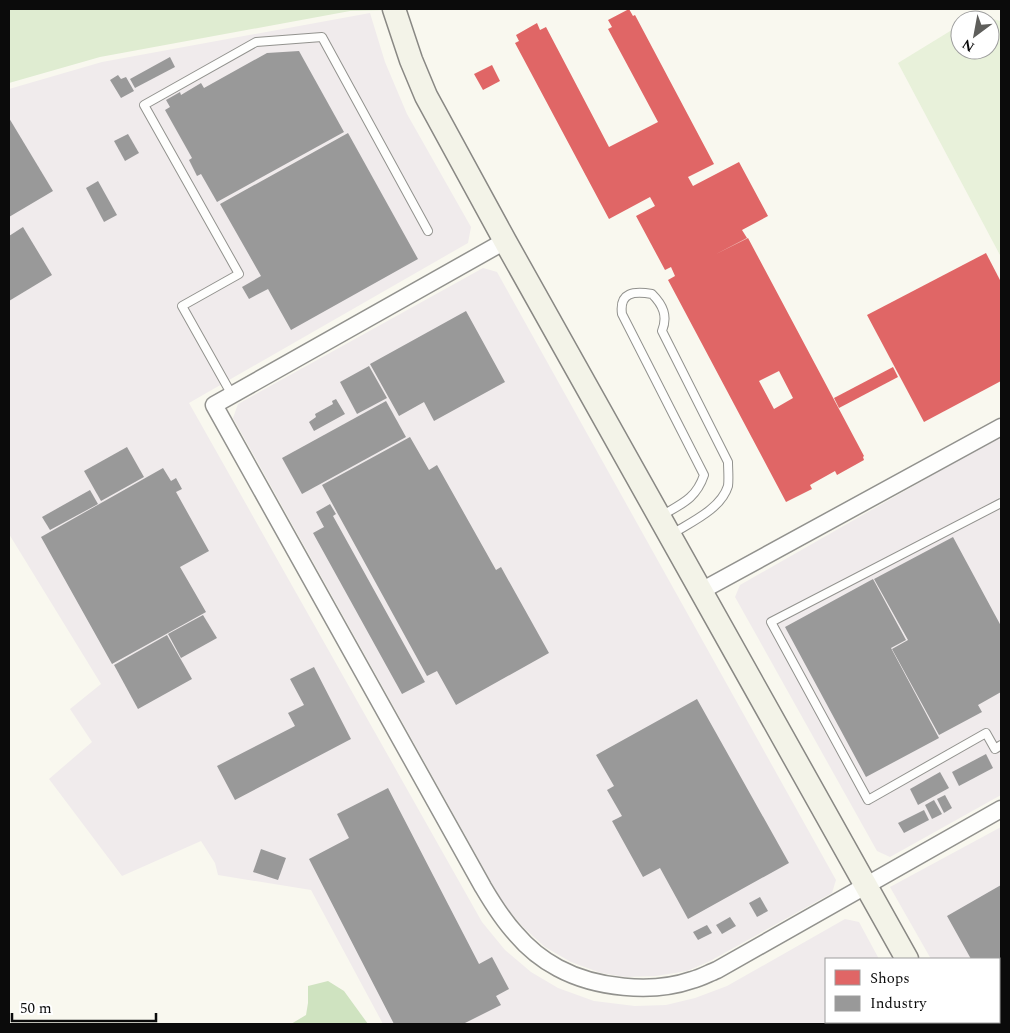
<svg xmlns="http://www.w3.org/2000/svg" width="1010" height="1033" viewBox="0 0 1010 1033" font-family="Spectral,serif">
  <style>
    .industrial { fill: #f0ebec }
    .green { fill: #dfecd1 }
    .forest { fill: #cfe3c0 }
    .pitch { fill: #e8f1da }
    .shops { fill: #e06666; fill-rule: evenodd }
    .industry { fill: #999 }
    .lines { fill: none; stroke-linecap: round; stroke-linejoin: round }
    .lane-casing { stroke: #92928e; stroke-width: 10 }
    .street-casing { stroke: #92928e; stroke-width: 19 }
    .secondary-casing { stroke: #898884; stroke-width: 25 }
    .lane { stroke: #fefefd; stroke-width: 8 }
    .street { stroke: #fefefd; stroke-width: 16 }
    .secondary { stroke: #f3f3e8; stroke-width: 22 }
  </style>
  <rect width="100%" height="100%" fill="#f9f8ef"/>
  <g class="industrial">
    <polygon points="370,13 385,62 407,114 471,227 468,243 189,403 482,922 505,950 531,972 558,988 594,1001 635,1006 666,1005 695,998 727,986 845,919 859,922 879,959 826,959 826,1022 913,1022 915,1024 383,1024 311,890 218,875 215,863 201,841 122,876 49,779 92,742 70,709 101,684 9,534 9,89 102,62"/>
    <polygon points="483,268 497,272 836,880 832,893 710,961 687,971 656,976 625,977 601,973 571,962 545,947 524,928 504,905 233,418 238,404"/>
    <polygon points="1001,436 1001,795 890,857 877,851 735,597 740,585"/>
    <polygon points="1001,827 1001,1024 968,1024 967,1022 999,1022 999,959 931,959 890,887"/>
  </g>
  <polygon class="green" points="9,9 422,9 350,11 100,57 9,83"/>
  <polygon class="forest" points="328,981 344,991 368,1024 291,1024 306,1015 308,1003 308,986"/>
  <polygon class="pitch" points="976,15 1001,21 1001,257 898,63 960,25 960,50 990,50 990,20 968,20"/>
  <g class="shops">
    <path d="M 629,9 L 633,16 L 635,15 L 714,164 L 688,177 L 693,186 L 739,162 L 768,216 L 742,230 L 747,238 L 716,254 L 748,238 L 864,456 L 863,457 L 864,460 L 837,475 L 835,471 L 810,485 L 812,489 L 786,502 L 668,280 L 675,276 L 671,267 L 665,270 L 636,216 L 655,206 L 650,197 L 609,219 L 515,43 L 519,41 L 516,35 L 537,23 L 540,30 L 546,27 L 609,147 L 658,122 L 608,29 L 612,27 L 608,20 ZM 779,371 L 793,398 L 774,409 L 759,381 Z"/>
    <polygon points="492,65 500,81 483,90 474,74"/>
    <polygon points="986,253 1001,282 1001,381 924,422 867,315"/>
    <polygon points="893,367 898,377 839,408 834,398"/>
  </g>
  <g class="industry">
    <polygon points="299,51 344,132 217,202 201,174 197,176 189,160 192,158 165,110 170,107 166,100 180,92 181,95 201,83 204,88 267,53"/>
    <polygon points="170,57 175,67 135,88 130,79"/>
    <polygon points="118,75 121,79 126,77 134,91 121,98 110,80"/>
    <polygon points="9,118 53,191 9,217"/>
    <polygon points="348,133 418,259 291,330 268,289 249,299 242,287 261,276 220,204"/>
    <polygon points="128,134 139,153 125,161 114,141"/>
    <polygon points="98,181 117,215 104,222 86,188"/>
    <polygon points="23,227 52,275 9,301 9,236"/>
    <polygon points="466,311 505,382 434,421 424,402 399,416 370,364"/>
    <polygon points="369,366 387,398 357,414 340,382"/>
    <polygon points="336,399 345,414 314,431 309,422 316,417 315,414 333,404 332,401"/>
    <polygon points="386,401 406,437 302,494 282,458"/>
    <polygon points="410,437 429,470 437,465 496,570 501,567 549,653 456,705 437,671 427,676 322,485"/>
    <polygon points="127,447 144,477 101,501 84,471"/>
    <polygon points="163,468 171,481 176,478 182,489 176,492 209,551 180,567 206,612 112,664 41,537"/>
    <polygon points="90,490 98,504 50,530 42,517"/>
    <polygon points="330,504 336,514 333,516 425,682 402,694 313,533 324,527 316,512"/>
    <polygon points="953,537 1001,626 1001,692 978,705 982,712 939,735 892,649 908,640 874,579"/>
    <polygon points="873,579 906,640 891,648 939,738 866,777 785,627"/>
    <polygon points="203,615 217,638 181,658 168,634"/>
    <polygon points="167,635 192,679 138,709 114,665"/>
    <polygon points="314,667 351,739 235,800 217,766 295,726 288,713 304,705 290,679"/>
    <polygon points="697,699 789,863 688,919 660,868 643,877 612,821 622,816 607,790 614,786 596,755"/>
    <polygon points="986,754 993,768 959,786 952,772"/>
    <polygon points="940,772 949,788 918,805 910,789"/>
    <polygon points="388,788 479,964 492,957 509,989 496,996 501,1005 463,1024 394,1024 309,859 349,838 337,814"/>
    <polygon points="945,795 952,808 944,813 937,799"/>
    <polygon points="934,800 942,814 932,819 925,805"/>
    <polygon points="924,810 929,820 904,833 898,823"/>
    <polygon points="261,849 286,858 278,880 253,872"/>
    <polygon points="1001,885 1001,1013 999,1008 999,959 971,959 947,916"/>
    <polygon points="760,897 768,911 757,917 749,903"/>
    <polygon points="730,917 736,926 722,934 716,925"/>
    <polygon points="707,925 712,933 698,940 693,932"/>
  </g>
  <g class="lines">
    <g class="lane-casing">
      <g id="lane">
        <polyline points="232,395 182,306 239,274 144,105 256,42 322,37 428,231"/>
        <polyline points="1001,503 771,622 868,800 986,733 995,749 1001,745"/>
        <path d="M 661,516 C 681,504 696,499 704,475 L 622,314 C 619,292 634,291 652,294 C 663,305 668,316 662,331 L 728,462 C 728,469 729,479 728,486 C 721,509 691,522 672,534"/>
      </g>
    </g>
    <g class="street-casing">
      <g id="street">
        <path d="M 505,241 L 214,405 L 483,887 C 493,904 503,920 516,934 C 527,947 543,960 558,968 C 595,988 652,994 692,980 C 701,978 709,973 717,970 L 1001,809"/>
        <polyline points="701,591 1001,427"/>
      </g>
    </g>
    <g class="secondary-casing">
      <g id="secondary">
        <polyline points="394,9 411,60 426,96 505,241 907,959"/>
        <polyline points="942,1022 943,1024"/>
      </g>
    </g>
    <use href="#lane" class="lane"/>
    <use href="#street" class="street"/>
    <use href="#secondary" class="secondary"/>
  </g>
  <rect width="1010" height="1033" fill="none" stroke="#0b0b0b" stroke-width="20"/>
  <rect x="825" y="958" width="175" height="65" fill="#ffffff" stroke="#9d9d9d"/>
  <rect x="835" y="970" width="25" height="15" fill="#e06666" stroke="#9d9d9d"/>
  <text x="870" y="983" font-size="15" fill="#0b0b0b">Shops</text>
  <rect x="835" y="996" width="25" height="15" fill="#999999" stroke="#9d9d9d"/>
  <text x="870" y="1008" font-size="15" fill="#0b0b0b">Industry</text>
  <g transform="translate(975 35) rotate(212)"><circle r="24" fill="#ffffff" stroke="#9d9d9d"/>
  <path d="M0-4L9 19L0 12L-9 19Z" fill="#5e5e5b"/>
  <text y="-8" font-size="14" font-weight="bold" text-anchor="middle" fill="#0b0b0b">N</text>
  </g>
  <path d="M12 1013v8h144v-8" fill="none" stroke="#0b0b0b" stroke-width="2.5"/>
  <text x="20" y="1013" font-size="15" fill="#0b0b0b" stroke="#ffffff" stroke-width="4" paint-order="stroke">50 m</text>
</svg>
